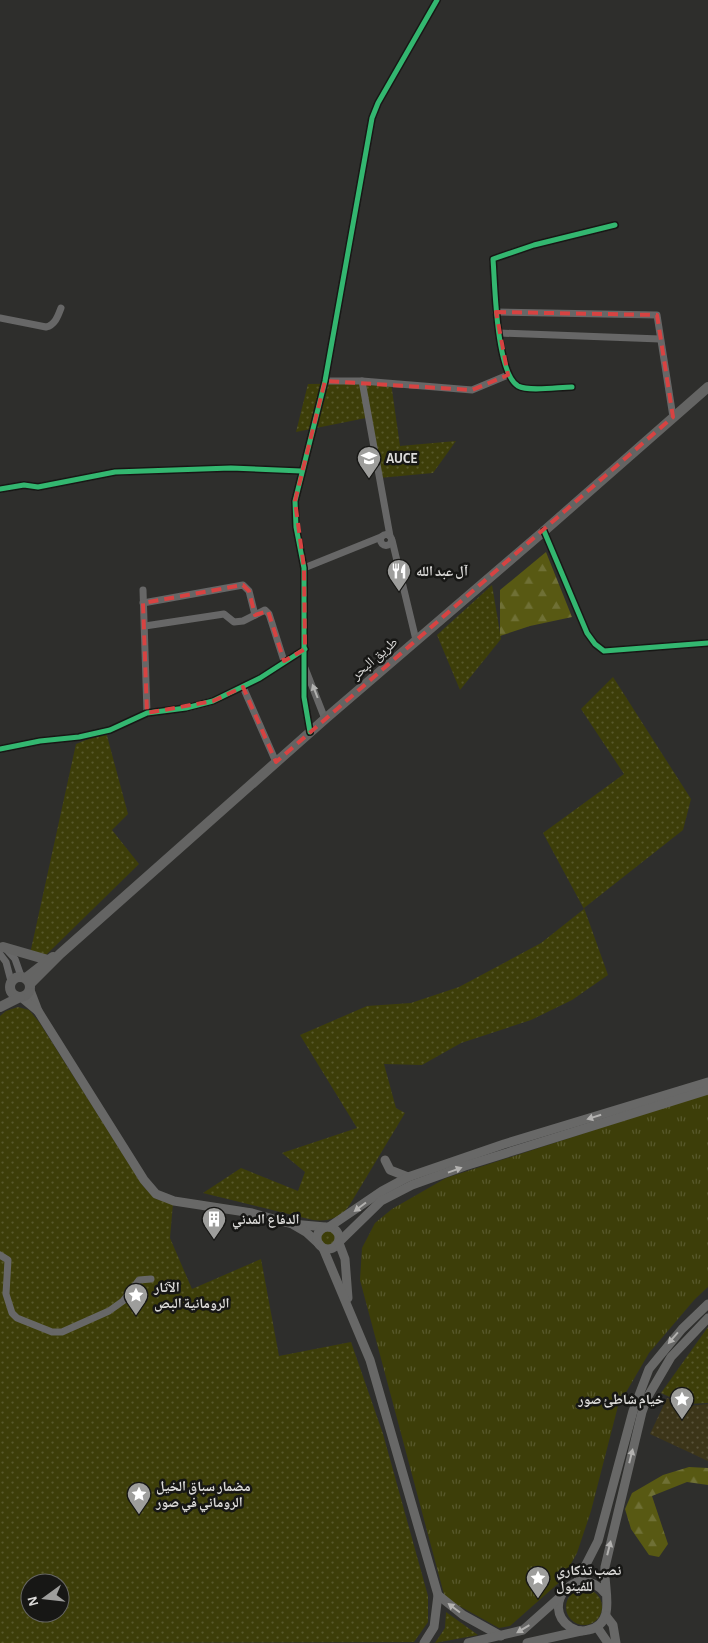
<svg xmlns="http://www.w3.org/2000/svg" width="708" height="1643" viewBox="0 0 708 1643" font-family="'Alegreya Sans','Noto Naskh Arabic',sans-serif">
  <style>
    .grass { fill: url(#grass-dots); fill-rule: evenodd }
    .forest { fill: url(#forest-firs) }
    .sand { fill: url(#sand-dots) }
    .park { fill: url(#park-tufts) }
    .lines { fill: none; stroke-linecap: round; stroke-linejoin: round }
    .minor { stroke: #676767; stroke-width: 7 }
    .major { stroke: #686867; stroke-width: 9 }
    .highway { stroke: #646463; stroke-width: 10 }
    .cycleway-casing { stroke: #171715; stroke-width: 8 }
    .cycleway { stroke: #33b770; stroke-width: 5 }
    .oneway { fill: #b2b2b0 }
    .oneway2 { fill: #b3b2b0 }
    .marked { fill: none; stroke: #d74342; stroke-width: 4; stroke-dasharray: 10 6; stroke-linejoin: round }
    .labels { text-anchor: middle; stroke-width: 5; stroke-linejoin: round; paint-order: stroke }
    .poi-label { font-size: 14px; font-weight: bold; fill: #dbdad8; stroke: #171715; text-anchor: start }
    .street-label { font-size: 14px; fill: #dbdad8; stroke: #171715 }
  </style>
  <defs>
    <pattern id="grass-dots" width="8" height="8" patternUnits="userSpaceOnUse" patternTransform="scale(1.25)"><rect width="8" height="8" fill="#3d3e09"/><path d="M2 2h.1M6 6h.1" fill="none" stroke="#58592c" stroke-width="1.8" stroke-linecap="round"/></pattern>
    <pattern id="forest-firs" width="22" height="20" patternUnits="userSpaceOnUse" patternTransform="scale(1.25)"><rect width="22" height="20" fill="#585913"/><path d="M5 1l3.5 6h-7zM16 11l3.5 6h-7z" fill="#6f7035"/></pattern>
    <pattern id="sand-dots" width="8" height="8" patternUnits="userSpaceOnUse" patternTransform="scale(1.25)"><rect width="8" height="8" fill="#3c3519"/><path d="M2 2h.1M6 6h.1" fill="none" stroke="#58523a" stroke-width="1.8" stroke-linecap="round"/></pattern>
    <pattern id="park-tufts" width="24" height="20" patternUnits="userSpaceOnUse" patternTransform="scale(1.25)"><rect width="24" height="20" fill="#3d3e09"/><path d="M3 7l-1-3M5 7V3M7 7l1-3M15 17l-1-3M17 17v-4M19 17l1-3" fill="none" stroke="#58592c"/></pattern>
  </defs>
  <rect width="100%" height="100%" fill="#2e2e2c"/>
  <g class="grass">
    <polygon points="391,383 400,446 456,441 433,473 379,478 366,418 296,432 308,384"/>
    <polygon points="492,585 501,639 460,690 437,635"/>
    <path d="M 613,677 L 691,799 L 683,830 L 584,908 L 608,975 L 572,1000 L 531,1020 L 461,1043 L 422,1065 L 384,1064 L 396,1108 L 405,1113 L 349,1206 C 340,1218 328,1222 313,1220 L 203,1193 L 241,1168 L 298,1191 L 305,1172 L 282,1153 L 357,1128 L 300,1035 L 367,1006 L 411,1003 L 459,987 L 541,943 L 584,909 L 543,833 L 624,774 L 581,709 Z"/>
    <polygon points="106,732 128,814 112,830 139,864 44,957 30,954 76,744"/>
    <path d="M 18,1007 L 29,1010 L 39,1022 L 143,1186 L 156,1199 L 173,1203 L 170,1238 L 192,1289 L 261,1259 L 279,1356 L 351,1342 L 383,1434 L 428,1596 L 428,1622 L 414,1642 L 0,1643 L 0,1016 L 6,1011 ZM 30,1583 L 60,1583 L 60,1613 L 30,1613 Z"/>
    <circle cx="328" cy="1238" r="8"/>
    <polygon points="708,1327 708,1403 685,1404 661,1393"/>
    <circle cx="584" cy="1607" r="18"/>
    <polygon points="446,1612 478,1635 435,1643 445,1628"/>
  </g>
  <g class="forest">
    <polygon points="546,552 572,617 530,626 500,636 500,590"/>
    <polygon points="689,1467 708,1468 708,1485 687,1482 652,1496 668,1544 659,1557 649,1555 631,1529 625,1509 632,1493 663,1475"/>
  </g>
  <polygon class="sand" points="667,1398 688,1406 708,1404 708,1461 650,1434"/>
  <polygon class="park" points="708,1093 708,1287 695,1299 649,1353 618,1406 591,1511 577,1553 562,1580 510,1626 499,1628 445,1598 360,1280 362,1248 375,1223 392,1209 446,1178"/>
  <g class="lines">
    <g class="minor">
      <polyline points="496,312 657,315 673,417"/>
      <path d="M 0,318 L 46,327 C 55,325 58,316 61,308"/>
      <polyline points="499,333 660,339"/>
      <polyline points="325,381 362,381 472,390 508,375"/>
      <polyline points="362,381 390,536"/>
      <path d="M 572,387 C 559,387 529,392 518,386 C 496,373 495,284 493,259 L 534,245 L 615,225"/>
      <polyline points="0,489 24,485 38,487 115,472 231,468 301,471"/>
      <polyline points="544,531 587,633 595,644 604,651 708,643"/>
      <circle cx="386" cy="540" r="5.5"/>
      <polyline points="392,540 416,640"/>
      <polyline points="304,568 381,537"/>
      <polyline points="143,590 147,713"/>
      <polyline points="143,603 243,585 249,591 255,615"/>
      <polyline points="145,626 224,614 234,622 243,621 265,610 269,614 284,661"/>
      <polyline points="305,668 325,719"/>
      <polyline points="243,687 276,762"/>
      <polyline points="310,732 304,697 304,568 296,527 295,501 325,381 372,118 378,103 437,0"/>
      <polyline points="0,749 40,741 79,737 110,730 147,713 186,708 213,701 260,678 305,649"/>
      <polyline points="6,949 15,959 21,976"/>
      <polyline points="0,954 6,962 11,981"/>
      <polyline points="0,1255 8,1260 6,1294 12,1313 17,1318 52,1332 62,1332 109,1311 123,1301 139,1280 151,1279"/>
    </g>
    <g class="major">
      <polyline points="30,990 38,1011 144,1180 156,1194 174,1201 252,1213 292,1224 325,1227"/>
      <polyline points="21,997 38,1011"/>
      <polyline points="385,1160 390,1170 408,1177"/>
      <polyline points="294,1225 306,1232 319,1244"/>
      <circle cx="328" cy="1238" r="11"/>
      <polyline points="329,1227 382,1191 408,1177 504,1144 708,1082"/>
      <polyline points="339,1242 381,1201 412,1185 465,1166 708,1090"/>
      <polyline points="339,1243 345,1259 348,1298"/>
      <polyline points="323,1248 370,1360 438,1595 434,1627 424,1643"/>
      <polyline points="577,1582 598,1541 633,1411 649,1369 682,1329 708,1304"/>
      <path d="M 605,1593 C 577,1560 539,1606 570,1627 C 575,1630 582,1632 588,1630 C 618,1624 603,1588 605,1567 L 642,1412 L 647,1398 L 671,1357 L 708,1318"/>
      <polyline points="438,1595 463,1615 501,1636"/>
      <polyline points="606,1616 613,1625 616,1643"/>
      <polyline points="597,1627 608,1643"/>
      <polyline points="468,1643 523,1630 560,1597"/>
      <polyline points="527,1643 581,1631"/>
    </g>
    <g class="highway">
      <polyline points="3,947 48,960"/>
      <circle cx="20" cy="987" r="10"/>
      <polyline points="26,978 53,957"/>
      <polyline points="30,984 60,954 325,719 544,531 708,387"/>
      <polyline points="0,1007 20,997"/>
    </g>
    <g class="cycleway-casing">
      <g id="cycleway">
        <path d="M 572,387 C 559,387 529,392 518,386 C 496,373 495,284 493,259 L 534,245 L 615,225"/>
        <polyline points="0,489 24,485 38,487 115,472 231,468 301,471"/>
        <polyline points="544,531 587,633 595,644 604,651 708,643"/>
        <polyline points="310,732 304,697 304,568 296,527 295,501 325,381 372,118 378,103 437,0"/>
        <polyline points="0,749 40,741 79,737 110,730 147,713 186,708 213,701 260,678 305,649"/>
      </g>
    </g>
    <use href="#cycleway" class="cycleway"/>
  </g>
  <defs><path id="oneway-solid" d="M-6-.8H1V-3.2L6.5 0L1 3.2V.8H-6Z" transform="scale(1.25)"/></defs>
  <use class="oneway" href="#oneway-solid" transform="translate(315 691) rotate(-111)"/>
  <g class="oneway2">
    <use href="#oneway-solid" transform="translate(594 1117) rotate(163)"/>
    <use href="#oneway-solid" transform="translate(455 1170) rotate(-20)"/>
    <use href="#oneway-solid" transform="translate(360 1207) rotate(143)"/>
    <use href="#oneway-solid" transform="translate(673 1338) rotate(131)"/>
    <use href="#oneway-solid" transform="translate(631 1456) rotate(-76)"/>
    <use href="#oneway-solid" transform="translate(609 1548) rotate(-76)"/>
    <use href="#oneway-solid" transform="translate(454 1608) rotate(-143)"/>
    <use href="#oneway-solid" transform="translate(523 1629) rotate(149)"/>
  </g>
  <path class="marked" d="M 496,312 L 657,315 L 673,417 L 276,762 L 243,687 L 213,701 L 147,713 L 143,603 L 243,585 L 249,591 L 255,615 L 268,611 L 284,661 L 305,649 L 304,568 L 295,501 L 325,381 L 472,390 L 508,375 Z"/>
  <defs>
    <g id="university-pin" transform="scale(1.25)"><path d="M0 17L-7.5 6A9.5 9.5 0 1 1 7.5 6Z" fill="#9e9e9c" stroke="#171715"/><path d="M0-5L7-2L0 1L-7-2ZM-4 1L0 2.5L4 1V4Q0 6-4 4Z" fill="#fff"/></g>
    <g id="restaurant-pin" transform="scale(1.25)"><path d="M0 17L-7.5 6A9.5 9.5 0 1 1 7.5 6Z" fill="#9e9e9c" stroke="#171715"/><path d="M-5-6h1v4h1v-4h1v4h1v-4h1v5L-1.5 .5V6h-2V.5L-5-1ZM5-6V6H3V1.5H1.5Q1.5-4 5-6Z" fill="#fff"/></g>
    <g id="building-pin" transform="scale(1.25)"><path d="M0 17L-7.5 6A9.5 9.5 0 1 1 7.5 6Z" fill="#9e9e9c" stroke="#171715"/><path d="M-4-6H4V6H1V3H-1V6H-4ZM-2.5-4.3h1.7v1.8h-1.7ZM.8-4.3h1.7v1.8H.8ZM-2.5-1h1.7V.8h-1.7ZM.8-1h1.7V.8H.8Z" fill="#fff"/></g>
    <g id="sight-pin" transform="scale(1.25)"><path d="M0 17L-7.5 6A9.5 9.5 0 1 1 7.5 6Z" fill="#9e9e9c" stroke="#171715"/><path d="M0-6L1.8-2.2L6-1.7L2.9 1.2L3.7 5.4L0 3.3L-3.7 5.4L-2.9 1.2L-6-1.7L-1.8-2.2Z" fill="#fff"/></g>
  </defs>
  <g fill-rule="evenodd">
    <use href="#university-pin" x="369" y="458"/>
    <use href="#restaurant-pin" x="399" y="571"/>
    <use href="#building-pin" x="214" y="1219"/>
    <use href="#sight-pin" x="136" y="1295"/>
    <use href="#sight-pin" x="682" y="1399"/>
    <use href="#sight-pin" x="139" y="1494"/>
    <use href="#sight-pin" x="538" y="1578"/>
  </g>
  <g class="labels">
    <g class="poi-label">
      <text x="386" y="463">AUCE</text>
      <text x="416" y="576">آل عبد الله</text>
      <text x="232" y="1224">الدفاع المدني</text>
      <text x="154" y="1292">الآثار<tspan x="154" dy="16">الرومانية البص</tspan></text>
      <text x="664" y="1404" text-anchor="end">خيام شاطئ صور</text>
      <text x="156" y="1491">مضمار سباق الخيل<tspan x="156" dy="16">الروماني في صور</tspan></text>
      <text x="556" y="1575">نصب تذكاري<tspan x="556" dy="16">للفينول</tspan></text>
    </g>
    <g class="street-label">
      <text transform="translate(374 658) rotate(-41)" y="5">طريق البحر</text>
    </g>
  </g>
  <g transform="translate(45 1598) rotate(255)"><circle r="24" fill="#171715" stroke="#656563"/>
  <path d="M0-4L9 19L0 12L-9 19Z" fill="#9e9e9c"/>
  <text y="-8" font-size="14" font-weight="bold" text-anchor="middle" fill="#dbdad8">N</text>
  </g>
</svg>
